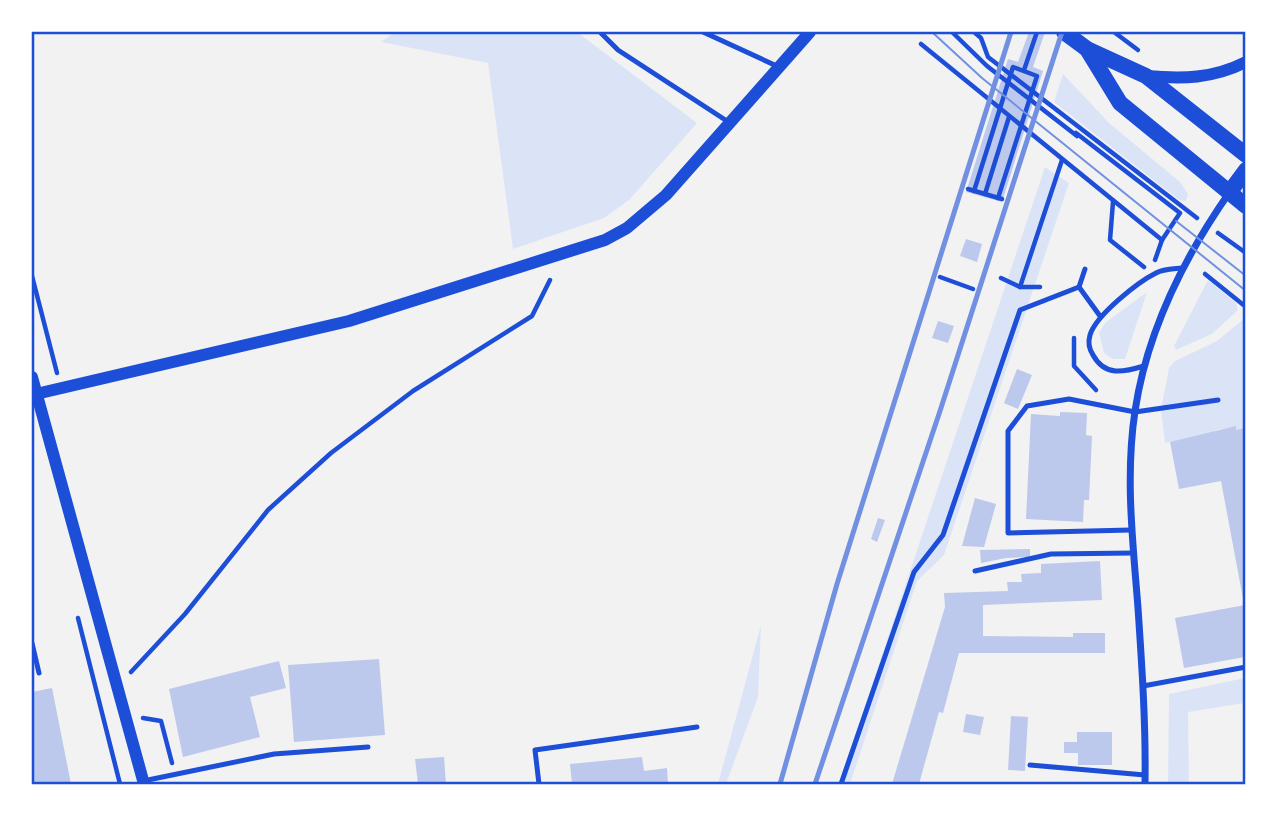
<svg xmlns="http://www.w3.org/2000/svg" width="1277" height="816" viewBox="0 0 1277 816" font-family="'Asap Condensed',sans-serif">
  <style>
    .green { fill: #dbe4f7 }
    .building { fill: #bdc9ec }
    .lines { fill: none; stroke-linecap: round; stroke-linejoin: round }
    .path { stroke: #1d4ed8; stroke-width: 4.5 }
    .service { stroke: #1d4ed8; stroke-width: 5 }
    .minor { stroke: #1d4ed8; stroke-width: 7 }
    .tertiary { stroke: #1d4ed8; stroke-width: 12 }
    .primary { stroke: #1d4ed8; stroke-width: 16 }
    .tram { stroke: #7290e2; stroke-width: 2 }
    .rail { stroke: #7290e2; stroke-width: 5 }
    .neatline { fill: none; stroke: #1d4ed8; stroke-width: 2.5 }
  </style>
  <rect width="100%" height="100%" fill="#f2f2f2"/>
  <g class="green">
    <polygon points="395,32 577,32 697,123 629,200 604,218 513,249 488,63 381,42"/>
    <polygon points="1063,74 1109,123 1180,182 1188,194 1186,201 1179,200 1054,102"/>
    <polygon points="1045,167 1069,183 944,555 917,581 850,784 839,784"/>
    <polygon points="1208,280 1236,303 1238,310 1212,334 1176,350 1174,346"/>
    <polygon points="1147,292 1125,359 1113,359 1104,353 1099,333 1105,323"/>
    <polygon points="1245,318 1245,428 1236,430 1235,427 1215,430 1216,434 1165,443 1161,409 1169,368 1175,361 1217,341"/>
    <polygon points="761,625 758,697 726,784 718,784"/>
    <polygon points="1245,678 1245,703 1188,712 1189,784 1168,784 1169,694"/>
  </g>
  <g class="building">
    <polygon points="1029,32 1045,32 1033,67 1043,71 1002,202 966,192 1008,59 1018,62"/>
    <polygon points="966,239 982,244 977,262 960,256"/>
    <polygon points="938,321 954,326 948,343 932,338"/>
    <polygon points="1017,369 1032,375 1018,409 1004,403"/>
    <polygon points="1060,412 1087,413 1086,435 1092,436 1089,500 1084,500 1083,522 1026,519 1031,414 1060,416"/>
    <polygon points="1236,426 1236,430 1245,428 1244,604 1221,481 1179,489 1170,442"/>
    <polygon points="975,498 996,504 984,547 962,546"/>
    <polygon points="878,518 885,520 877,542 871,539"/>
    <polygon points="1030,549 1030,557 1006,558 981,563 980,550"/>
    <polygon points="1100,561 1102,600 983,605 983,636 1073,637 1073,633 1105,633 1105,653 959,653 943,713 939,712 919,784 892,784 945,607 944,593 1008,591 1007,582 1022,582 1021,574 1041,573 1041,564"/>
    <polygon points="1245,605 1245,657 1184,668 1175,618"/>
    <polygon points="379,659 385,735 294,742 288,665"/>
    <polygon points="279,661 286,688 250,697 260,737 183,757 169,689"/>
    <polygon points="52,688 71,784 32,784 32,692"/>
    <polygon points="966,714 984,717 980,735 963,732"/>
    <polygon points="1011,716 1028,717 1025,771 1008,770"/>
    <polygon points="1077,732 1112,732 1112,765 1078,765 1078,753 1064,753 1064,742 1077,742"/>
    <polygon points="444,757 446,784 418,784 415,759"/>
    <polygon points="642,757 644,771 667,768 668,784 572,784 570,764"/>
  </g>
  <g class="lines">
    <g class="path">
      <polyline points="952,32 987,66 1077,136"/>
      <polyline points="974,32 981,38 988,57 1197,218"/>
      <polyline points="1114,32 1138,50"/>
      <polyline points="921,44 1162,240"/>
      <polyline points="1024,70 1037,32"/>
      <polyline points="1076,133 1180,213 1162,240 1155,260"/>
      <polyline points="968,189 1002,199"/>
      <polyline points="974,191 1013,67 1037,76 998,198"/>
      <polyline points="985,194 1009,117"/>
      <polyline points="1113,202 1110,240 1144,267"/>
      <polyline points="1218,233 1246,253"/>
      <polyline points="1205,274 1246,307"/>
      <polyline points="32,276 57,373"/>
      <polyline points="940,277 973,289"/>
      <polyline points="1001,278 1020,287 1040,287"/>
      <polyline points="1020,287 1062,160"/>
      <polyline points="1074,338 1074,366 1096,390"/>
      <polyline points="78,618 120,784"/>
      <polyline points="131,672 185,614 268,510 331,453 413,391 532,316 550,280"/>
      <polyline points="143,718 161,721 172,763"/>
    </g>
    <g class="service">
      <polyline points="600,32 618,50 730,123"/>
      <polyline points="703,32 779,67"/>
      <polyline points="1085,269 1079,287 1100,316"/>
      <path d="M 1144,366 C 1124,372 1105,377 1093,355 C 1089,349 1088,342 1090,335 C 1096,315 1138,282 1156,273 C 1163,269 1174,269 1182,268"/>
      <polyline points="1131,530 1008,533 1008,431 1027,406 1069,399 1135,412 1218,400"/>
      <polyline points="975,571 1051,554 1133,553"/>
      <polyline points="32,643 39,673"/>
      <polyline points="1143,686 1246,667"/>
      <polyline points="1030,765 1145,775"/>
      <polyline points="143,781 274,754 368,747"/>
      <polyline points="539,784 535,750 697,727"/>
      <polyline points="841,784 914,572 943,535 1020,310 1079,287"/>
    </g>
    <path class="minor" d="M 1145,784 C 1146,726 1142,667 1138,608 C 1133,543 1125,477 1135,411 C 1147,331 1183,259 1229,193"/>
    <g class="tertiary">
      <path d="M 1146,76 C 1183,79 1212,79 1246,62"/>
      <polyline points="32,377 144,784"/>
      <polyline points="36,394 349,321 605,240 627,228 666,195 810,32"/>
    </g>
    <g class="primary">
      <polyline points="1064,32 1087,49 1146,76 1246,155"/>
      <polyline points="1087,49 1120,103 1246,206"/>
      <polyline points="1229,193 1246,170"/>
    </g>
    <g class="tram">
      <polyline points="932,32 982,78 1246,291"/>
      <polyline points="1176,221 1246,276"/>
    </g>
    <g class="rail">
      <polyline points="780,784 837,584 1011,32"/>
      <polyline points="815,784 940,411 1062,32"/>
    </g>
  </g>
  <rect width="1277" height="816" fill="none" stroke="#ffffff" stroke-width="66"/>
  <rect x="33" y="33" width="1211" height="750" class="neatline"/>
</svg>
